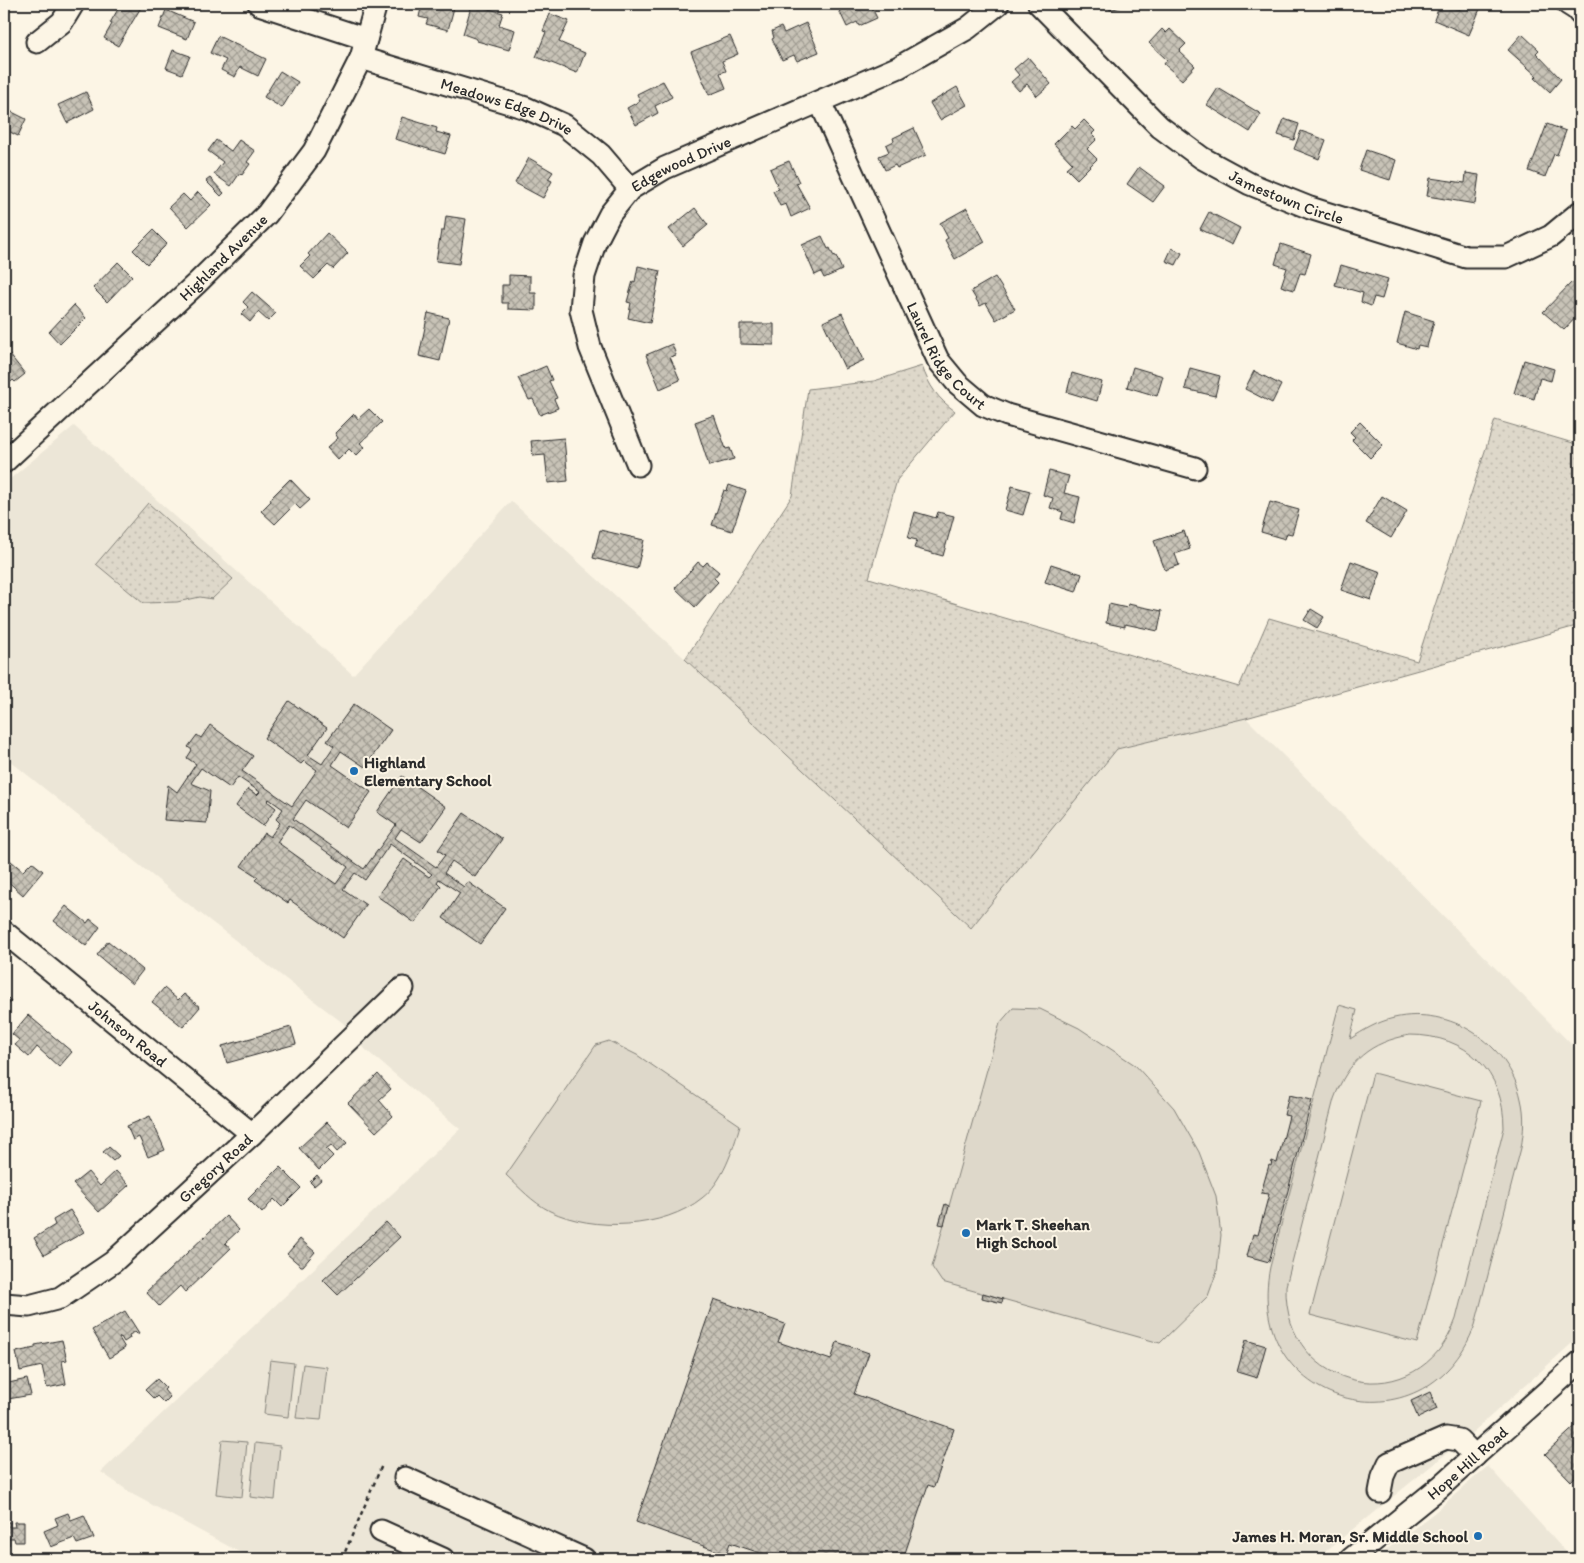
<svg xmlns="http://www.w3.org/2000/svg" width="1584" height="1563" viewBox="0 0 1584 1563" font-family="Itim,sans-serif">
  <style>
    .built { fill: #ece6d7 }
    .green { fill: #ded8ca; stroke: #84827a; fill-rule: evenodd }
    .park { fill: url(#park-dots); stroke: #84827a }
    .building { fill: url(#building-cross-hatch); stroke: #2b2b2b; fill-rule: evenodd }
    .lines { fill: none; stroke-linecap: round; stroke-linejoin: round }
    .minor-casing { stroke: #2b2b2b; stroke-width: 25 }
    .path { stroke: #2b2b2b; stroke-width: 2.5; stroke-dasharray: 4 4; stroke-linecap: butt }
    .minor { stroke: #fcf5e5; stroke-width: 21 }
    .poi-dot { fill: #1f6fb2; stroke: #fcf5e5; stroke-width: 2 }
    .labels { text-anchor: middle; stroke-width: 4; stroke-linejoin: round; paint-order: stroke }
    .street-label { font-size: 16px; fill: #2b2b2b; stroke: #fcf5e5 }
    .poi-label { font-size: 16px; font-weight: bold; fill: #2b2b2b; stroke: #fcf5e5; text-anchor: start }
  </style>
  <defs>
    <pattern id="park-dots" width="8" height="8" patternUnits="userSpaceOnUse" patternTransform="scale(1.25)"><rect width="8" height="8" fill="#ded8ca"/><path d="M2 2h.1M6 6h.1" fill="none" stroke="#bfbaae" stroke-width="1.8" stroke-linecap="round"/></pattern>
    <pattern id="building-cross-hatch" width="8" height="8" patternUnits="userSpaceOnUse" patternTransform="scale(1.25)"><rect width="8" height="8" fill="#c8c3b7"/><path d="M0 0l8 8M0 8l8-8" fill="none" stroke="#a39f95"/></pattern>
  </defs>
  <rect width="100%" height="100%" fill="#fcf5e5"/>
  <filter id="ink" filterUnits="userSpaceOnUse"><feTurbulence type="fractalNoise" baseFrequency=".02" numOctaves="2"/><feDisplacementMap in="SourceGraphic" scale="10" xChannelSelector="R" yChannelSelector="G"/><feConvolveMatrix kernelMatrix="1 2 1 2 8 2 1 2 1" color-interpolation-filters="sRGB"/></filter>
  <g filter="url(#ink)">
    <g class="built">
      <polygon points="74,426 353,675 511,501 733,702 971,927 1117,749 1246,718 1580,1053 1580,1336 1473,1432 1316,1559 252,1559 134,1495 101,1472 460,1129 366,1050 343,1023 179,897 4,756 4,484"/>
      <polygon points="1488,1466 1572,1559 1375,1559 1435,1512"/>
    </g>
    <g class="green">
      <path d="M 1339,1005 L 1357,1010 L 1350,1039 C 1364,1030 1377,1022 1394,1018 C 1450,1005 1509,1043 1521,1099 C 1525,1115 1524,1131 1521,1148 L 1475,1325 C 1425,1457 1242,1405 1270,1267 ZM 1410,1035 C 1467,1035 1504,1071 1504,1128 L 1456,1319 C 1420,1420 1283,1393 1286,1286 L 1334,1099 C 1348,1061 1370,1042 1410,1035 Z"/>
      <polygon points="1013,1008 1040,1009 1079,1028 1135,1065 1174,1108 1199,1152 1216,1196 1221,1235 1217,1271 1208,1296 1160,1343 942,1282 932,1267 1000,1023"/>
      <path d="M 609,1041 L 637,1055 L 740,1125 C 733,1150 723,1182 702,1198 C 664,1229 593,1232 550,1211 C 532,1202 520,1188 506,1175 L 596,1045 Z"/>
      <polygon points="1373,1073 1481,1101 1417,1343 1310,1315"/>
      <polygon points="270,1360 294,1363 288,1417 264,1414"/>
      <polygon points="303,1364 327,1367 321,1420 296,1418"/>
      <polygon points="222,1440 247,1442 242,1497 216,1494"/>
      <polygon points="255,1443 280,1446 275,1500 250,1497"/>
    </g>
    <g class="park">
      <path d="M 922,366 C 929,386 938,399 955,411 L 897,480 L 869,578 L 1239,687 L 1269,618 L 1417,661 L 1495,420 L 1580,445 L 1580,625 L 1246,718 L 1117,749 L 971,928 L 685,659 L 792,496 L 808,389 L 874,381 Z"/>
      <polygon points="148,503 233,579 212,599 200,597 177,602 143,603 96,564"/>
    </g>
    <g class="building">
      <polygon points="121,4 143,4 118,46 104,38 112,24 110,23"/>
      <polygon points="422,4 455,4 448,30 426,24 428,19 419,17"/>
      <polygon points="472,4 503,13 499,25 515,30 509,50 477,41 477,39 463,34"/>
      <polygon points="836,4 870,4 877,18 859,26 857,22 847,27"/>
      <polygon points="1108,4 1130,4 1110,10"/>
      <polygon points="1440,4 1459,10 1461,4 1468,4 1480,9 1469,35 1434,20"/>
      <polygon points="166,10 194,22 187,39 159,28"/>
      <polygon points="550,14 569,21 559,42 585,53 577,73 536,57 546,32 543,31"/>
      <polygon points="806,23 819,52 797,61 794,55 782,60 772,39 774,38 772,31 781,27 784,33"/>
      <polygon points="1162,29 1166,33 1170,29 1186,44 1179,51 1195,66 1182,80 1164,64 1167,60 1149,43"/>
      <polygon points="1522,34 1539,50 1536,53 1561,79 1550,92 1535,78 1537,76 1508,50"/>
      <polygon points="218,36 266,59 258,76 240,67 235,77 221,70 226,60 210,53"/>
      <polygon points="730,36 738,54 722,61 726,71 720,73 726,88 709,95 691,52"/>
      <polygon points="173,50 190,56 182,74 166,68"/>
      <polygon points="1028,57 1051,84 1037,96 1027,84 1019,91 1011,82 1019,75 1014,69"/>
      <polygon points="280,71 298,82 282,108 264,97"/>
      <polygon points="663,81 672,97 655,106 658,113 636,125 627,108 640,101 637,94"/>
      <polygon points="957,87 967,105 940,120 930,103"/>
      <polygon points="1218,88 1261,114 1250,132 1207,105"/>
      <polygon points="86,92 94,109 67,123 58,105"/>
      <polygon points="4,108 26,119 18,136 4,129"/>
      <polygon points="402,117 437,128 436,132 451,136 445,154 395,139"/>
      <polygon points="1284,119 1299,124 1294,140 1278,135"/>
      <polygon points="1084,120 1095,131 1092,134 1097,139 1087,149 1097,159 1077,179 1066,168 1072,163 1054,144 1072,126 1075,129"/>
      <polygon points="1547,124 1566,131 1557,155 1554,154 1545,177 1529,171"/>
      <polygon points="914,128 926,155 897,168 895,165 885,170 879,156 889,152 886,145 894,141 893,138"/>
      <polygon points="1301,131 1326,140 1319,159 1294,149"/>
      <polygon points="216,140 231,151 239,140 255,151 247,162 250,164 242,175 240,173 231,186 214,174 223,162 208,151"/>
      <polygon points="1366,150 1396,160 1390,180 1359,170"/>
      <polygon points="529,158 553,172 548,179 552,181 543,198 515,183"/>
      <polygon points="789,161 799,182 796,183 810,208 791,217 786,204 780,206 773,191 779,189 770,169"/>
      <polygon points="1139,167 1165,186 1153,202 1127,184"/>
      <polygon points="1466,173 1479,175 1475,204 1427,196 1430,178 1465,183"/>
      <polygon points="210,178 224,193 221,196 206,181"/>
      <polygon points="198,192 211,205 188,227 169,207 183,194 190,201"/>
      <polygon points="695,208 708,225 683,246 669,229"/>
      <polygon points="967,208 985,242 955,259 945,240 948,238 940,223"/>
      <polygon points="1209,212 1240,228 1232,245 1200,229"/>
      <polygon points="446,216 466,219 459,264 436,261 441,231 444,231"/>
      <polygon points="153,230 167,244 147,264 133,250"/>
      <polygon points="327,233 348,253 333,269 328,265 314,279 300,266 310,256 308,254"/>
      <polygon points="822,236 828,249 830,248 833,255 836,256 842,270 824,278 821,272 815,275 802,245"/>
      <polygon points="1281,244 1311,254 1305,274 1300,273 1294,290 1281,286 1287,268 1275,264"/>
      <polygon points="1172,248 1182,253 1176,265 1166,261"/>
      <polygon points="118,262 132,276 107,302 93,288"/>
      <polygon points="1341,265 1388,279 1382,299 1374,297 1371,306 1361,302 1363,293 1335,285"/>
      <polygon points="638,266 660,271 650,323 628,318 631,303 627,302 633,281 635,282"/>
      <polygon points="509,275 530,276 530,293 536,293 536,310 508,309 508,303 502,303 502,285 509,285"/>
      <polygon points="995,277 1015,309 996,320 986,303 980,306 971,291"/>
      <polygon points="1572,282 1580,289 1580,313 1564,330 1543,312"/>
      <polygon points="252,292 276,313 268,321 258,312 250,322 241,314 248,307 243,302"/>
      <polygon points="74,305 86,318 60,344 49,332"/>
      <polygon points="1405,312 1434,321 1427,347 1418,345 1417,349 1397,343"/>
      <polygon points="428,313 449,318 440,361 419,356"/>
      <polygon points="842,313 864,360 845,369 823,322"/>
      <polygon points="740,324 774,324 774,345 740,344"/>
      <polygon points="672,344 676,355 670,357 680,380 660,389 646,355"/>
      <polygon points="10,355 25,374 15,382 13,380 4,388 4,360"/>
      <polygon points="1524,360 1554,369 1551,381 1540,378 1534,399 1514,393"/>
      <polygon points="546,366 552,380 549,381 557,398 554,399 558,408 540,415 533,399 529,400 518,378"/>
      <polygon points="1133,367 1163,376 1157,396 1127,387"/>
      <polygon points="1190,368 1220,376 1215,396 1185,389"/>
      <polygon points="1254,371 1281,385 1272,403 1245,389"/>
      <polygon points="1072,373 1102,382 1097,401 1067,392"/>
      <polygon points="369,409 382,422 360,443 365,447 356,456 349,449 338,460 327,448 338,438 335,433 354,414 358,419"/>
      <polygon points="714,415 726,449 730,448 734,459 709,466 695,422"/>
      <polygon points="1360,422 1383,445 1370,458 1352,440 1355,437 1350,432"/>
      <polygon points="564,438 568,481 548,483 545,455 533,456 531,441"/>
      <polygon points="1049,471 1069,476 1064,493 1080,497 1074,523 1061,519 1063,512 1050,508 1053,498 1043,495"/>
      <polygon points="290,479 310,500 300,509 295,504 275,524 261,511 271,501 270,499"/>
      <polygon points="729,485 746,491 732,531 712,525 724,490 727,491"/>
      <polygon points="1012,486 1030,491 1023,515 1005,510"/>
      <polygon points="1382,496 1407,511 1391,538 1366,523"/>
      <polygon points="1270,502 1299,510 1292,534 1287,533 1285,539 1261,532"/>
      <polygon points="915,512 936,518 938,512 954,516 943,556 914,548 917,540 908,538"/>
      <polygon points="600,530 644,540 637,569 593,558"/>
      <polygon points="1184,531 1190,549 1175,554 1179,565 1165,570 1154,541"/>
      <polygon points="1351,561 1381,572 1371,600 1341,590"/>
      <polygon points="698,562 703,566 707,562 719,572 714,578 718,582 695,607 675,588"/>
      <polygon points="1051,564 1082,574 1076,592 1045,582"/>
      <polygon points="1109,604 1127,608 1128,604 1162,611 1158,631 1125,624 1125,627 1106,623"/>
      <polygon points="1311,609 1324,617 1317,628 1304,620"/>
      <path d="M 289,701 L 327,728 L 308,755 L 322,764 L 334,746 L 327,741 L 354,704 L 391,730 L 365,767 L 341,751 L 332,765 L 371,792 L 346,828 L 306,800 L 293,819 L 364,869 L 396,825 L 377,812 L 402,776 L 446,807 L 421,842 L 401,829 L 395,838 L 436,867 L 445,855 L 438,850 L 464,813 L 502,839 L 475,877 L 452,861 L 444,873 L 464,887 L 468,882 L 505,908 L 480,944 L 443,918 L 460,893 L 439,879 L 437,882 L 441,886 L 415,923 L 377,896 L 404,859 L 429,877 L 432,874 L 390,844 L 365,880 L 355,873 L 343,889 L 366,905 L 343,938 L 290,900 L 288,903 L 255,880 L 258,877 L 241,866 L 264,833 L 270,837 L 280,823 L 276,819 L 283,809 L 269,799 L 267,801 L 276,808 L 263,826 L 236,806 L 248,789 L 257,795 L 260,792 L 238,777 L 230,788 L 201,768 L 191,783 L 210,791 L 207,823 L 164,820 L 168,785 L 177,792 L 196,764 L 187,758 L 192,750 L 188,747 L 197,735 L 201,738 L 210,725 L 253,756 L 242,771 L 292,806 L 317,770 L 304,761 L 301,764 L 264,738 ZM 289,825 L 348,867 L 336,884 L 277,842 Z"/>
      <polygon points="5,856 23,871 32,862 43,871 23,895 4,878 4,857"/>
      <polygon points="66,906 87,923 90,919 100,927 86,946 54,921"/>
      <polygon points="108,941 143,970 132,984 97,955"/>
      <polygon points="164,988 178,1000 184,994 200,1007 183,1027 152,1002"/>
      <polygon points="4,994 11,1001 4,1010"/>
      <polygon points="28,1015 72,1052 59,1067 37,1047 29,1057 15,1045 19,1040 12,1034"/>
      <polygon points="291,1027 296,1044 227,1063 222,1046"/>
      <polygon points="378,1074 391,1089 379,1100 393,1116 376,1132 348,1103"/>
      <polygon points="1289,1095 1312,1100 1269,1262 1247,1256 1253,1234 1258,1235 1269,1194 1261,1193 1269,1165 1271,1166 1272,1161 1277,1163 1289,1116 1284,1115"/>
      <polygon points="150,1116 165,1150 148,1157 139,1137 133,1140 127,1126"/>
      <polygon points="327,1122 347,1143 337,1152 331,1145 326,1149 333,1156 319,1170 299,1148"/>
      <polygon points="109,1147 119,1156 113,1161 103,1152"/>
      <polygon points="280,1167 301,1188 282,1207 274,1199 262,1213 248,1199"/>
      <polygon points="116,1171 129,1185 99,1212 73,1184 88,1172 100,1186"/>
      <polygon points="317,1175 321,1180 314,1186 310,1182"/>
      <polygon points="945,1204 949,1206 944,1225 939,1224"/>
      <polygon points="70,1210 84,1232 44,1255 34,1238 55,1225 53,1220"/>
      <polygon points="226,1216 239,1230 225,1243 231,1248 185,1292 180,1286 159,1306 146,1292"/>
      <polygon points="386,1222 400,1237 338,1295 323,1280"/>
      <polygon points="300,1239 315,1252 303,1266 301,1266 287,1254"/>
      <polygon points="983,1293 1003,1299 1002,1303 982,1298"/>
      <polygon points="714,1299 785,1324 778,1342 831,1360 837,1342 869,1353 854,1394 954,1429 934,1487 928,1485 903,1559 778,1559 730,1543 726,1554 636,1522"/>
      <polygon points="125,1311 139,1333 137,1334 135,1332 129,1335 130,1338 124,1342 121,1337 119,1338 125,1348 109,1358 92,1330"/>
      <polygon points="62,1340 67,1360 62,1361 66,1384 47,1388 42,1366 20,1371 16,1352 35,1348 35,1345"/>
      <polygon points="1246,1340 1266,1346 1257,1378 1237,1372"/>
      <polygon points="27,1379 31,1395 8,1399 4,1384"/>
      <polygon points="157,1379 166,1388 164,1390 170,1397 164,1403 157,1396 154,1399 145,1390"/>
      <polygon points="1430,1392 1437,1409 1418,1418 1411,1401"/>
      <polygon points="1580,1422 1580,1472 1571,1481 1545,1454"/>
      <polygon points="68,1513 71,1520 84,1515 94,1538 77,1544 74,1538 51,1547 44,1531 58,1525 55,1518"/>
      <polygon points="4,1522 10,1522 9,1527 15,1527 14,1522 24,1522 24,1542 15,1542 14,1538 9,1538 9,1545 4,1545"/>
      <polygon points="110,1552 122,1559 106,1559"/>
    </g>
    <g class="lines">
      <g class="minor-casing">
        <g id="minor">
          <polyline points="259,4 366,39"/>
          <path id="s1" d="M 1039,4 L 1160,127 L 1202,158 L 1250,184 L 1310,208 L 1466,257 L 1506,257 L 1551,236 L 1580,212"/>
          <polyline points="1568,4 1576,9 1580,14"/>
          <polyline points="37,42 62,22 73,4"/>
          <path id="s2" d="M 361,58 L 526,108 L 564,125 L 601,155 L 630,189"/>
          <path id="s3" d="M 820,102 L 938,360 L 957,383 L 983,405 L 1007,415 L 1195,468"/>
          <path id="s4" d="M 4,462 L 197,283 L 267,214 L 314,151 L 361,58 L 376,4"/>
          <path id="s5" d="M 638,465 L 590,347 L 581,310 L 584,276 L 595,243 L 610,214 L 630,189 L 665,168 L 899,67 L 968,28 L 998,4"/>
          <path id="s6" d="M 4,932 L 252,1134"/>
          <path id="s7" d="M 4,1304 L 29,1306 L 60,1298 L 113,1262 L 252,1134 L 403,988"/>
          <polyline points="405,1478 584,1559"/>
          <polyline points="1380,1492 1383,1476 1389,1463 1446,1438 1459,1440 1475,1456"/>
          <polyline points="381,1531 443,1559"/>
          <path id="s8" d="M 1351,1559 L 1440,1487 L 1580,1362"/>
        </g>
      </g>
      <polyline class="path" points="342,1559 382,1465"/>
      <use href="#minor" class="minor"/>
    </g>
  </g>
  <g class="poi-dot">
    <circle cx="354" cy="771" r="5"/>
    <circle cx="966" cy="1233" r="5"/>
    <circle cx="1478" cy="1536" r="5"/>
  </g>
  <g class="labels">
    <g class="street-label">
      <text dy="6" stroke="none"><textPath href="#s2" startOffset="154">Meadows Edge Drive</textPath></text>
      <text dy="6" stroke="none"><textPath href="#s5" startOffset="356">Edgewood Drive</textPath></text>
      <text dy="6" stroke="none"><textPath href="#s1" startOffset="318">Jamestown Circle</textPath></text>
      <text dy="6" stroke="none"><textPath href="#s4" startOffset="300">Highland Avenue</textPath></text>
      <text dy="6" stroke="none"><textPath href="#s3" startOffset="285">Laurel Ridge Court</textPath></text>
      <text dy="6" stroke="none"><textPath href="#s6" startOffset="160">Johnson Road</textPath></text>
      <text dy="6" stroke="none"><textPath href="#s7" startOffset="260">Gregory Road</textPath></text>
      <text dy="6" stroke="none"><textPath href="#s8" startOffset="151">Hope Hill Road</textPath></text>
    </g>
    <g class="poi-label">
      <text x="364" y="768">Highland<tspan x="364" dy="18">Elementary School</tspan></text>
      <text x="976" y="1230">Mark T. Sheehan<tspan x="976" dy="18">High School</tspan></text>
      <text x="1468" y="1542" text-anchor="end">James H. Moran, Sr. Middle School</text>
    </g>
  </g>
  <rect width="1584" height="1563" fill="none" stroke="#fcf5e5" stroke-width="20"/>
  <rect x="10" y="10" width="1564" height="1543" fill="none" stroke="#2b2b2b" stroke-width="2" filter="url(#ink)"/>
</svg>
